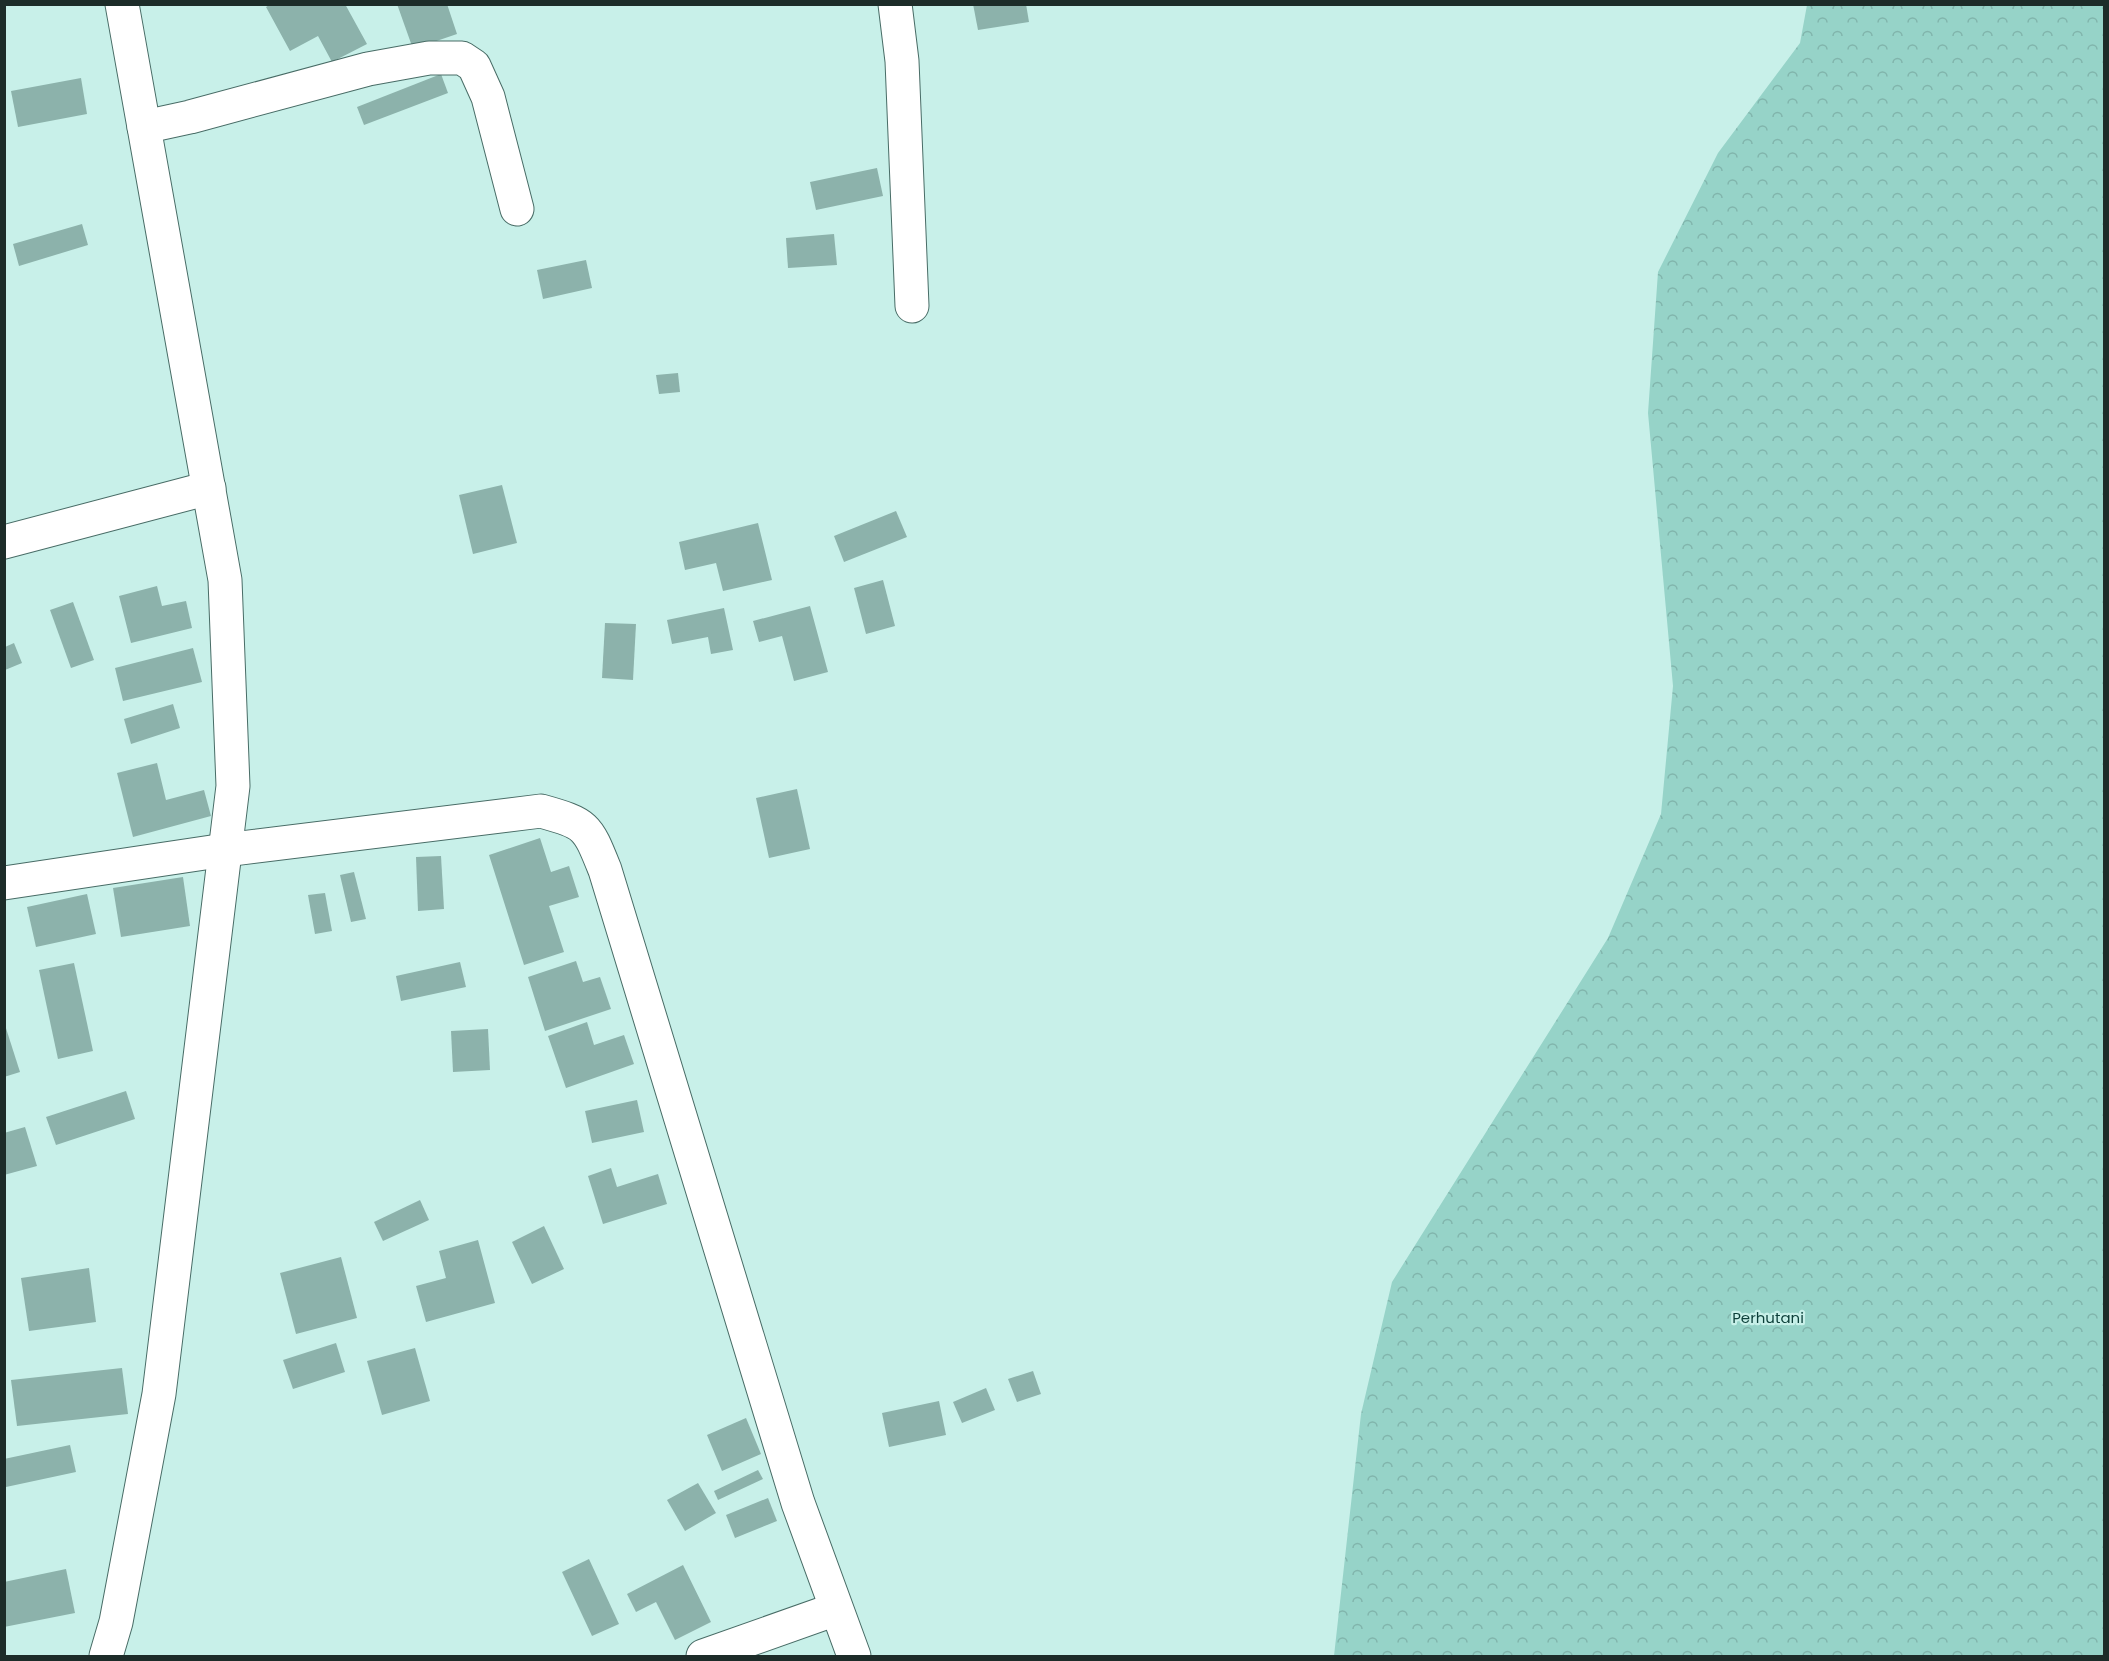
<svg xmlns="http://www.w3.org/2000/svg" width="2109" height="1661" viewBox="0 0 2109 1661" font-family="Poppins,sans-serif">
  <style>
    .forest { fill: url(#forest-crowns) }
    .building { fill: #8cb2ab }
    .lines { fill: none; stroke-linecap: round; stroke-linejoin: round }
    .minor-casing { stroke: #486c66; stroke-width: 35 }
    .minor { stroke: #fff; stroke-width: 33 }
    .labels { text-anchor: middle; stroke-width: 4.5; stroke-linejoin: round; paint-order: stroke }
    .park-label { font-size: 15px; fill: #0c3f39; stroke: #c8f0e9 }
  </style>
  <defs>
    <pattern id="forest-crowns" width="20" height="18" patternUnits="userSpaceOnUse" patternTransform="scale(1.5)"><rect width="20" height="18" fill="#96d3c8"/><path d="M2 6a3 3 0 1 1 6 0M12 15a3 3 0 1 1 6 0" fill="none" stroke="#81b5ac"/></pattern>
  </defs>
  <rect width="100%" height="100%" fill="#c8f0e9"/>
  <polygon class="forest" points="1807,5 2104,5 2104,1656 1334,1656 1361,1414 1392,1282 1608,938 1661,814 1673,686 1648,413 1658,272 1718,153 1800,43"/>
  <g class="building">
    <polygon points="271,4 313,4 314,6 345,4 367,44 332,62 318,36 290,51 266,7"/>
    <polygon points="397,4 447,4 457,34 413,49"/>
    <polygon points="973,4 1026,4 1029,22 978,30"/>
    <polygon points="441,74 448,93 364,125 357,107"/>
    <polygon points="81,78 87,114 18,127 11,91"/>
    <polygon points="877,168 883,196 816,210 810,182"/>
    <polygon points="82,224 88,245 19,266 13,244"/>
    <polygon points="834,234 837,265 788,268 786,238"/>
    <polygon points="586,260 592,288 543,299 537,270"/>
    <polygon points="678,373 680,392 659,394 656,375"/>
    <polygon points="502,485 517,543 473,554 459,495"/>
    <polygon points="896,511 907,537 844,562 834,536"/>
    <polygon points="758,523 772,580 723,591 716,563 685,570 679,542"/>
    <polygon points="883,580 895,626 866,634 854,588"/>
    <polygon points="157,586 162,606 186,601 192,628 131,643 119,596"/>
    <polygon points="73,602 94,660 71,668 50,610"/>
    <polygon points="810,606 828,672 794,681 782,636 759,642 753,621"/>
    <polygon points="724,608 733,650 711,654 708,637 672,644 667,620"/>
    <polygon points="605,623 636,624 633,680 602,678"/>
    <polygon points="14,643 22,663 5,670 5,647"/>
    <polygon points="193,648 202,682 123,701 115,668"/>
    <polygon points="173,704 180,728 131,744 124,719"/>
    <polygon points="157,763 166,800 204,790 211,816 133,837 117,773"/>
    <polygon points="797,789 810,849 769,858 756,798"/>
    <polygon points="540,838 551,872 569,866 579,897 549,906 564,952 524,965 489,855"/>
    <polygon points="441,856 444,909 418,911 416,857"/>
    <polygon points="354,872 366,919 351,922 340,875"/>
    <polygon points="183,877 190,926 121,937 113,888"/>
    <polygon points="325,893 332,931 315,934 308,895"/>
    <polygon points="87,894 96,934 36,947 27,907"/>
    <polygon points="576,961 583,982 600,977 611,1009 545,1031 528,977"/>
    <polygon points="460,962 466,987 401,1001 396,976"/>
    <polygon points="74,963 93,1051 58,1059 39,970"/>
    <polygon points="4,1022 20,1072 4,1077"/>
    <polygon points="587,1022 594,1045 624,1035 634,1064 566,1088 548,1036"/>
    <polygon points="488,1029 490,1070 453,1072 451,1031"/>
    <polygon points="126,1091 135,1119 56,1145 46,1117"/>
    <polygon points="637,1100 644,1132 592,1143 585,1111"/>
    <polygon points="25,1127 37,1166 4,1175 4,1133"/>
    <polygon points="611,1168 617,1187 658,1174 667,1204 603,1224 588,1176"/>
    <polygon points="420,1200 429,1220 383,1241 374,1222"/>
    <polygon points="544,1226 564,1269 532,1284 512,1242"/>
    <polygon points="478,1240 495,1303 426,1322 416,1286 446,1278 439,1251"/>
    <polygon points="341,1257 357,1318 296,1334 280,1273"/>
    <polygon points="89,1268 96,1322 29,1331 21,1278"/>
    <polygon points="336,1343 345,1372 293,1389 283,1360"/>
    <polygon points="415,1348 430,1401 382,1415 367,1361"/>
    <polygon points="122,1368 128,1414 17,1426 11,1380"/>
    <polygon points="1033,1371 1041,1394 1017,1402 1008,1379"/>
    <polygon points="986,1388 995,1410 962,1423 953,1402"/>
    <polygon points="939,1401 946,1435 889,1447 882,1413"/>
    <polygon points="746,1418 761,1454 722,1471 707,1435"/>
    <polygon points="70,1445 76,1472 6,1487 4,1459"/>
    <polygon points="758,1470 763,1479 718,1500 714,1491"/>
    <polygon points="698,1483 716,1513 685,1531 667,1500"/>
    <polygon points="768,1498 777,1521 735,1538 726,1515"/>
    <polygon points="589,1559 619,1624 592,1636 562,1572"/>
    <polygon points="683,1565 711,1622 675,1640 656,1602 636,1612 627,1594"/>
    <polygon points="66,1569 75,1613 4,1627 4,1582"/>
  </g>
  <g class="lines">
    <g class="minor-casing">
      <g id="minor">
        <polyline points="895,4 902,61 912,306"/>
        <polyline points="144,127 190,117 368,69 429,58 462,58 474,66 488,97 517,209"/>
        <polyline points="4,542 209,488"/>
        <path d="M 4,883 L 225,850 L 541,811 C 587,824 587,825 605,870 L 798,1503 L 854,1656"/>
        <polyline points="106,1656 116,1622 159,1394 233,786 225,580 122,4"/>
        <polyline points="703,1656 836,1609"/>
      </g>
    </g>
    <use href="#minor" class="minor"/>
  </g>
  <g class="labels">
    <g class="park-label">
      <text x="1768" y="1323">Perhutani</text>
    </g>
  </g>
  <rect width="2109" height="1661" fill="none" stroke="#1d2c29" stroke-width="12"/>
</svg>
